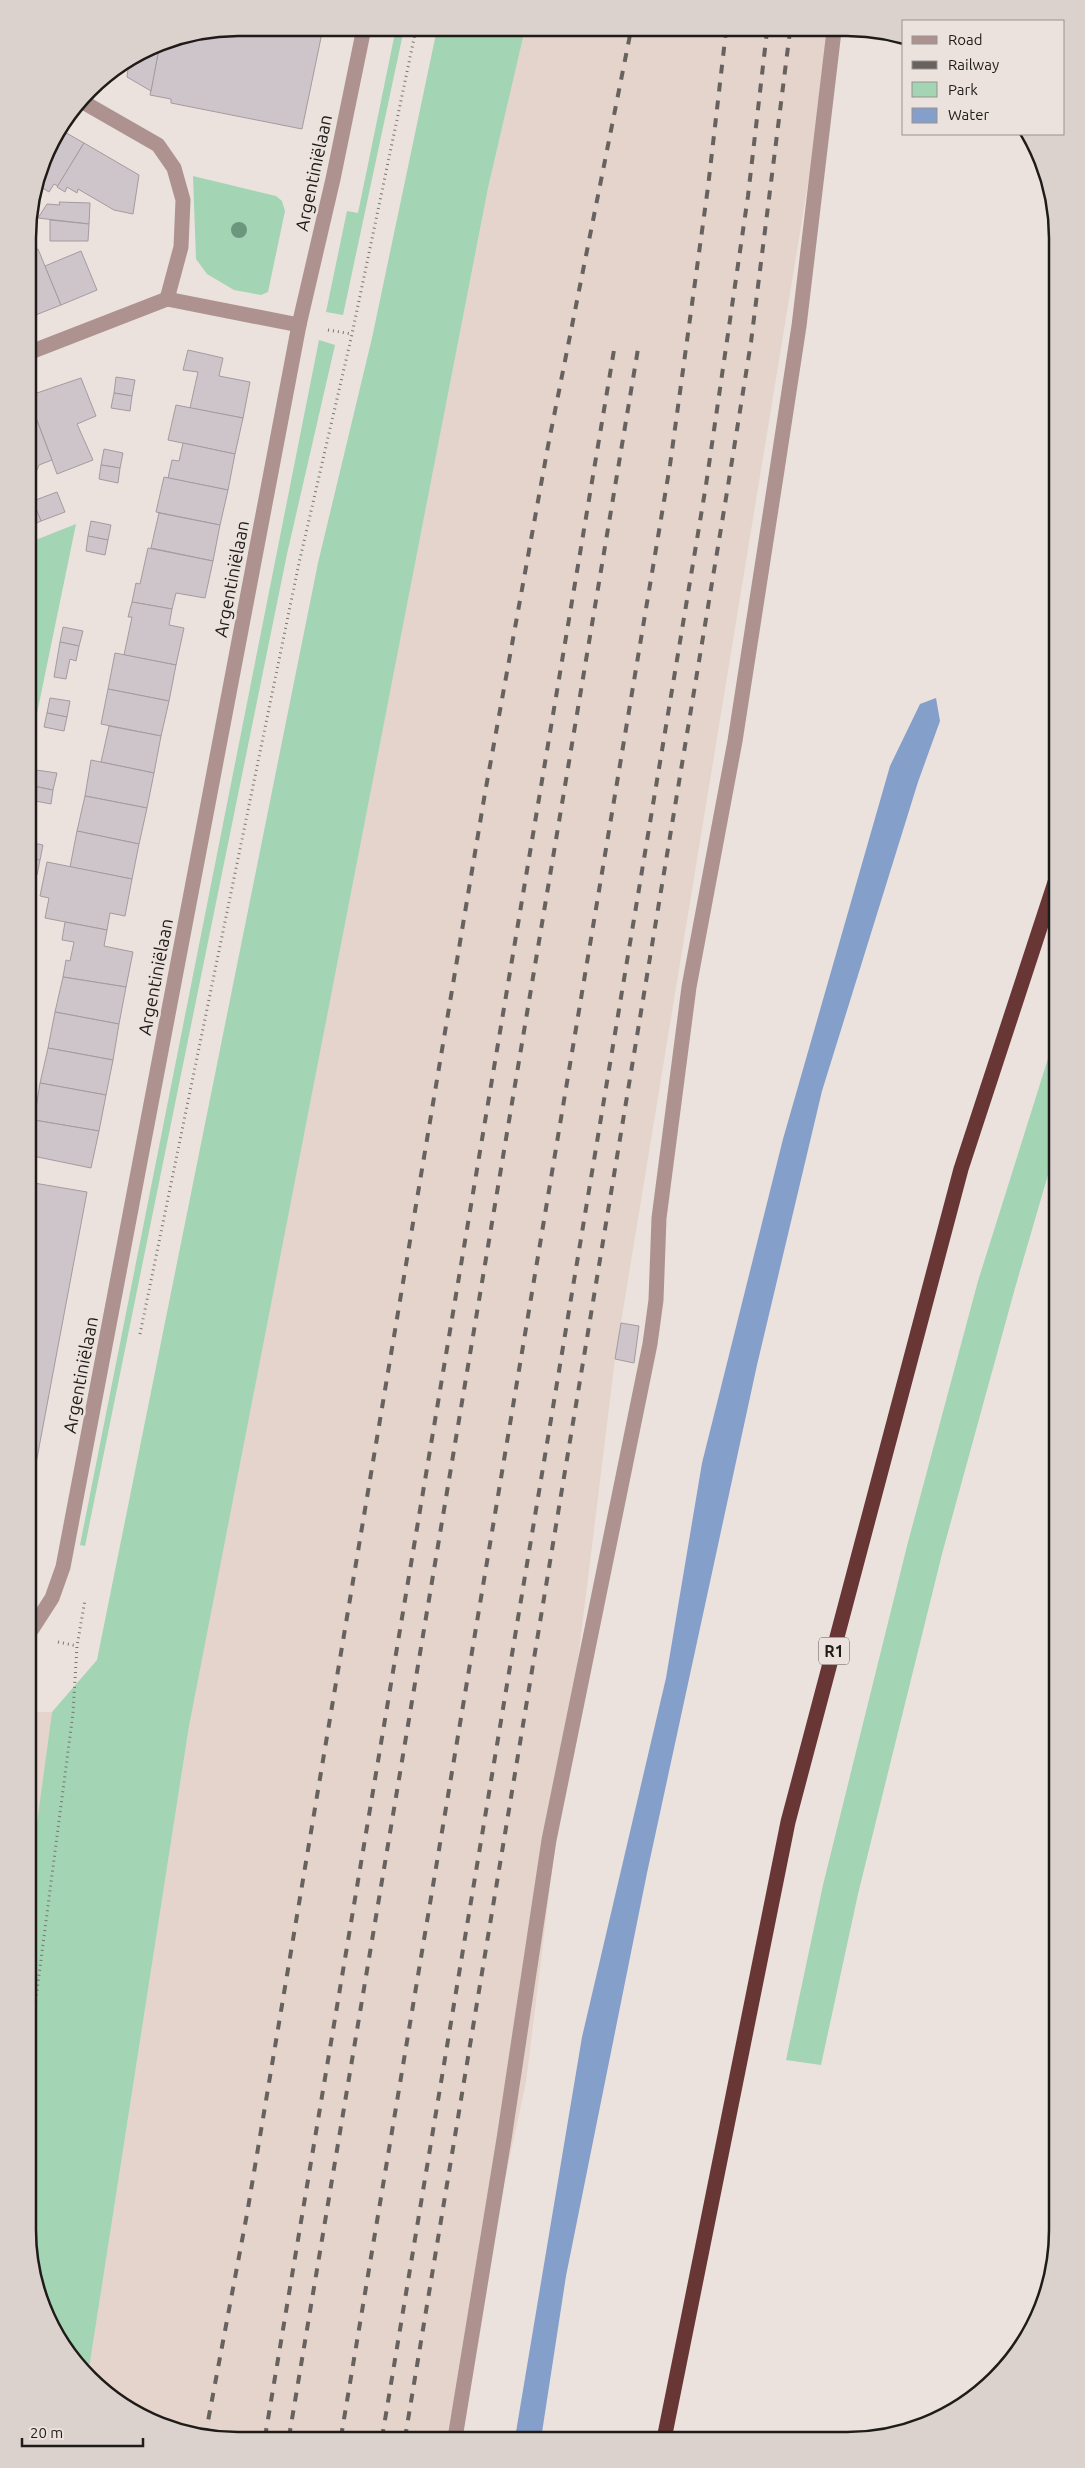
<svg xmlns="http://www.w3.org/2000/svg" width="1085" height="2468" viewBox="0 0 1085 2468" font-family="Ubuntu,sans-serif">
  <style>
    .built { fill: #e4d4cb }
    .green { fill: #a3d4b4 }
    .water { fill: #849fca }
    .building { fill: #cec5ca; stroke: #a39ba0 }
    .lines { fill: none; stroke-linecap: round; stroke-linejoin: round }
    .path { stroke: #7a7571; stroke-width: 3; stroke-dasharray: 1 4; stroke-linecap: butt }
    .lane { stroke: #ad9290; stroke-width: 15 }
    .street { stroke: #ad9290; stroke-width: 15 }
    .highway { stroke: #683735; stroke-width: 15 }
    .rail { stroke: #67625f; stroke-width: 4; stroke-dasharray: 9 9; stroke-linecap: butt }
    .tree { fill: #6a977e }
    .labels { text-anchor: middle; stroke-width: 5; stroke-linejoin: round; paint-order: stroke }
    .shield { fill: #ebe2dd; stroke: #5c5754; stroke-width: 1 }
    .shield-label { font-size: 16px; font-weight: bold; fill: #1e1b19 }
    .street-label { font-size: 18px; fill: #1e1b19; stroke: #ebe2dd }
    .rim { fill: none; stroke: #1e1b19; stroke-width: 2.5 }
  </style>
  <rect width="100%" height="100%" fill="#ebe2dd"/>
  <g class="built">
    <polygon points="525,29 829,31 825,80 615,1359 526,2082 449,2438 198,2436 146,2419 99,2388 88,2375 191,1713 488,188"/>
    <polygon points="28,1712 52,1712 28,1895"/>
  </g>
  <g class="green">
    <polygon points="396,28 404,29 343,315 326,312 347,211 358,213"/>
    <polygon points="437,29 525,29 488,188 189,1726 88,2375 63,2346 35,2284 28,2229 28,1890 52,1712 97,1660 318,563 372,338"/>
    <polygon points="193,176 276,196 282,201 285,211 268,292 261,295 234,290 207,274 196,259"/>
    <polygon points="319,340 335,345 287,554 85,1546 80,1545"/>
    <polygon points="76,524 28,757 28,543"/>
    <polygon points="1057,1030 1057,1144 1015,1288 942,1554 858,1894 821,2065 786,2060 823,1885 907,1546 978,1281"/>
  </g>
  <polygon class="water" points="936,698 940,721 918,782 822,1091 757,1365 647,1873 566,2276 541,2439 515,2438 582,2037 666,1678 702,1463 783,1139 890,766 920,704"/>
  <g class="building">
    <polygon points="239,28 323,28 302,129 171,103 171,99 150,95 160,43"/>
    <polygon points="160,43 151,91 127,77 129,61"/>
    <polygon points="61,130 84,143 58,186 54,184 49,192 41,187 36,195 49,146"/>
    <polygon points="84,143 139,175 133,214 114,210 78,189 77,193 67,187 65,192 57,187"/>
    <polygon points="59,202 90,203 89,224 38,218 47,204 60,205"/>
    <polygon points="50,220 89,224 88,241 50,241"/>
    <polygon points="38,249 61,305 28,318 28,253"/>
    <polygon points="81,251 97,290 61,305 45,266"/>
    <polygon points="188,350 223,358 219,376 250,382 243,418 190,408 198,372 183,370"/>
    <polygon points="116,377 135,380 132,396 114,393"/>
    <polygon points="81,378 96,416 77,424 93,460 57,474 28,396"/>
    <polygon points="114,393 132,396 130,411 111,408"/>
    <polygon points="28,397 52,460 39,465 37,470 28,472"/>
    <polygon points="176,405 243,418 235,454 168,440"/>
    <polygon points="183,443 235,454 228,490 168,478 172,460 179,461"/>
    <polygon points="104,449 123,453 120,468 101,465"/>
    <polygon points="101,465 120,468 118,483 99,479"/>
    <polygon points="164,477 228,490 220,525 156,512"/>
    <polygon points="57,492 65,512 41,521 33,501"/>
    <polygon points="34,504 41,521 28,527 28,506"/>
    <polygon points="159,513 220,525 213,561 151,548"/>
    <polygon points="91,521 111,525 108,540 88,536"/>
    <polygon points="88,536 108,540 105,555 86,551"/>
    <polygon points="148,548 213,561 205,598 176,593 172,609 132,602 136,583 140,584"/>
    <polygon points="132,602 172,609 169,625 184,628 176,665 124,655 132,617 128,617"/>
    <polygon points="63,627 83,631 79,646 60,642"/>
    <polygon points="60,642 79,646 76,661 70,659 66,679 54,677"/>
    <polygon points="115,653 176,665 169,701 108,689"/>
    <polygon points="108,689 169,701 161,736 101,724"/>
    <polygon points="50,698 70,701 67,717 47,713"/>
    <polygon points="47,713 67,717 64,731 44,727"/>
    <polygon points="109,726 161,736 154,773 101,762"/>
    <polygon points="91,760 154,773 147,808 85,796"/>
    <polygon points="36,770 57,773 53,790 33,786"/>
    <polygon points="33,786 53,790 51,804 30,800"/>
    <polygon points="85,796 147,808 139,844 77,831"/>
    <polygon points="77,831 139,844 132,879 70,867"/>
    <polygon points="28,842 43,845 40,860 28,858"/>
    <polygon points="28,858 40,860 37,875 28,873"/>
    <polygon points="47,862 132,879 125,916 110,913 107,930 45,918 49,898 40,896"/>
    <polygon points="65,922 107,930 104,946 133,952 126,987 63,977 66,960 70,961 74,942 62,940"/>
    <polygon points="63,977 126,987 119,1024 55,1012"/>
    <polygon points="55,1012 119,1024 113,1060 48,1048"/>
    <polygon points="48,1048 113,1060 106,1095 40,1083"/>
    <polygon points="40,1083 106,1095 99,1131 34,1120"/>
    <polygon points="34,1120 99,1131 91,1168 28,1155 28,1142"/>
    <polygon points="28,1182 87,1192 28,1506"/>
    <polygon points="621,1323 639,1326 634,1363 615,1359"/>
  </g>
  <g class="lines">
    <g class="path">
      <polyline points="328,330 352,334"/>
      <polyline points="140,1334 299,563 352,334 416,29"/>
      <polyline points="58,1642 77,1646"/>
      <polyline points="28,2060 73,1713 77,1646 85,1600"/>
    </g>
    <polyline class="lane" points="455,2438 504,2139 549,1840 650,1344 656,1300 659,1218 689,987 735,741 777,470 799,326 834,31"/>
    <g class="street">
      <polyline points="83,102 158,145 174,168 183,200 181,247 167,299"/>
      <polyline points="167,299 299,325"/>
      <polyline points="28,353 167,299"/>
      <polyline points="28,1632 32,1629 52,1598 63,1567 299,325 333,179 364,28"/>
    </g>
    <polyline class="highway" points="664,2439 788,1822 961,1169 1057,876"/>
    <g class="rail">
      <polyline points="205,2437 247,2214 485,793 548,446 631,30"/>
      <polyline points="265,2437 615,344"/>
      <polyline points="289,2437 638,349"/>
      <polyline points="341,2437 670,465 708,187 726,31"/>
      <polyline points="382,2438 706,485 748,196 767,31"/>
      <polyline points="405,2438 727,492 751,342 790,31"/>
    </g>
  </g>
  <circle class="tree" cx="239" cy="230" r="8"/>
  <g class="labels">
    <rect class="shield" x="819" y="1637.5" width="30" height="27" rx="4"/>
    <g class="shield-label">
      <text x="834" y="1657">R1</text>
    </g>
    <g class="street-label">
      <text transform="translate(314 173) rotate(-78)" y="6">Argentiniëlaan</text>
      <text transform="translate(232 579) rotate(-79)" y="6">Argentiniëlaan</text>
      <text transform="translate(156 977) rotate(-79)" y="6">Argentiniëlaan</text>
      <text transform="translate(81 1375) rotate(-79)" y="6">Argentiniëlaan</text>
    </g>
  </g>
  <path d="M0 0H1085V2468H0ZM238 36H847A202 202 0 0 1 1049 238V2230A202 202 0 0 1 847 2432H238A202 202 0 0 1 36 2230V238A202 202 0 0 1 238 36Z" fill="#dbd2cd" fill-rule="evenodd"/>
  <path class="rim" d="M238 36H847A202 202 0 0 1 1049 238V2230A202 202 0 0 1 847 2432H238A202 202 0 0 1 36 2230V238A202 202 0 0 1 238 36Z"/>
  <rect x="902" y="20" width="162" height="115" fill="#ebe2dd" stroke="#99928f"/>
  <rect x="912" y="36" width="25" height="8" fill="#ad9290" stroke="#99928f"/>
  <text x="948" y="45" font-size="15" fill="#1e1b19">Road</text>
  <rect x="912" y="61" width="25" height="8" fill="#67625f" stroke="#99928f"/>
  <text x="948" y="70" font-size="15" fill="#1e1b19">Railway</text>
  <rect x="912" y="82" width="25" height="15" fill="#a3d4b4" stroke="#99928f"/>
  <text x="948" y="95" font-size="15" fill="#1e1b19">Park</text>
  <rect x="912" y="108" width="25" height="15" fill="#849fca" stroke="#99928f"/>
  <text x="948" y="120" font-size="15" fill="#1e1b19">Water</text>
  <path d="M22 2438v8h121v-8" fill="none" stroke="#1e1b19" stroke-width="2.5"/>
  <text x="30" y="2438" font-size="15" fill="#1e1b19" stroke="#ebe2dd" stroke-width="4" paint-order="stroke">20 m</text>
</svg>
